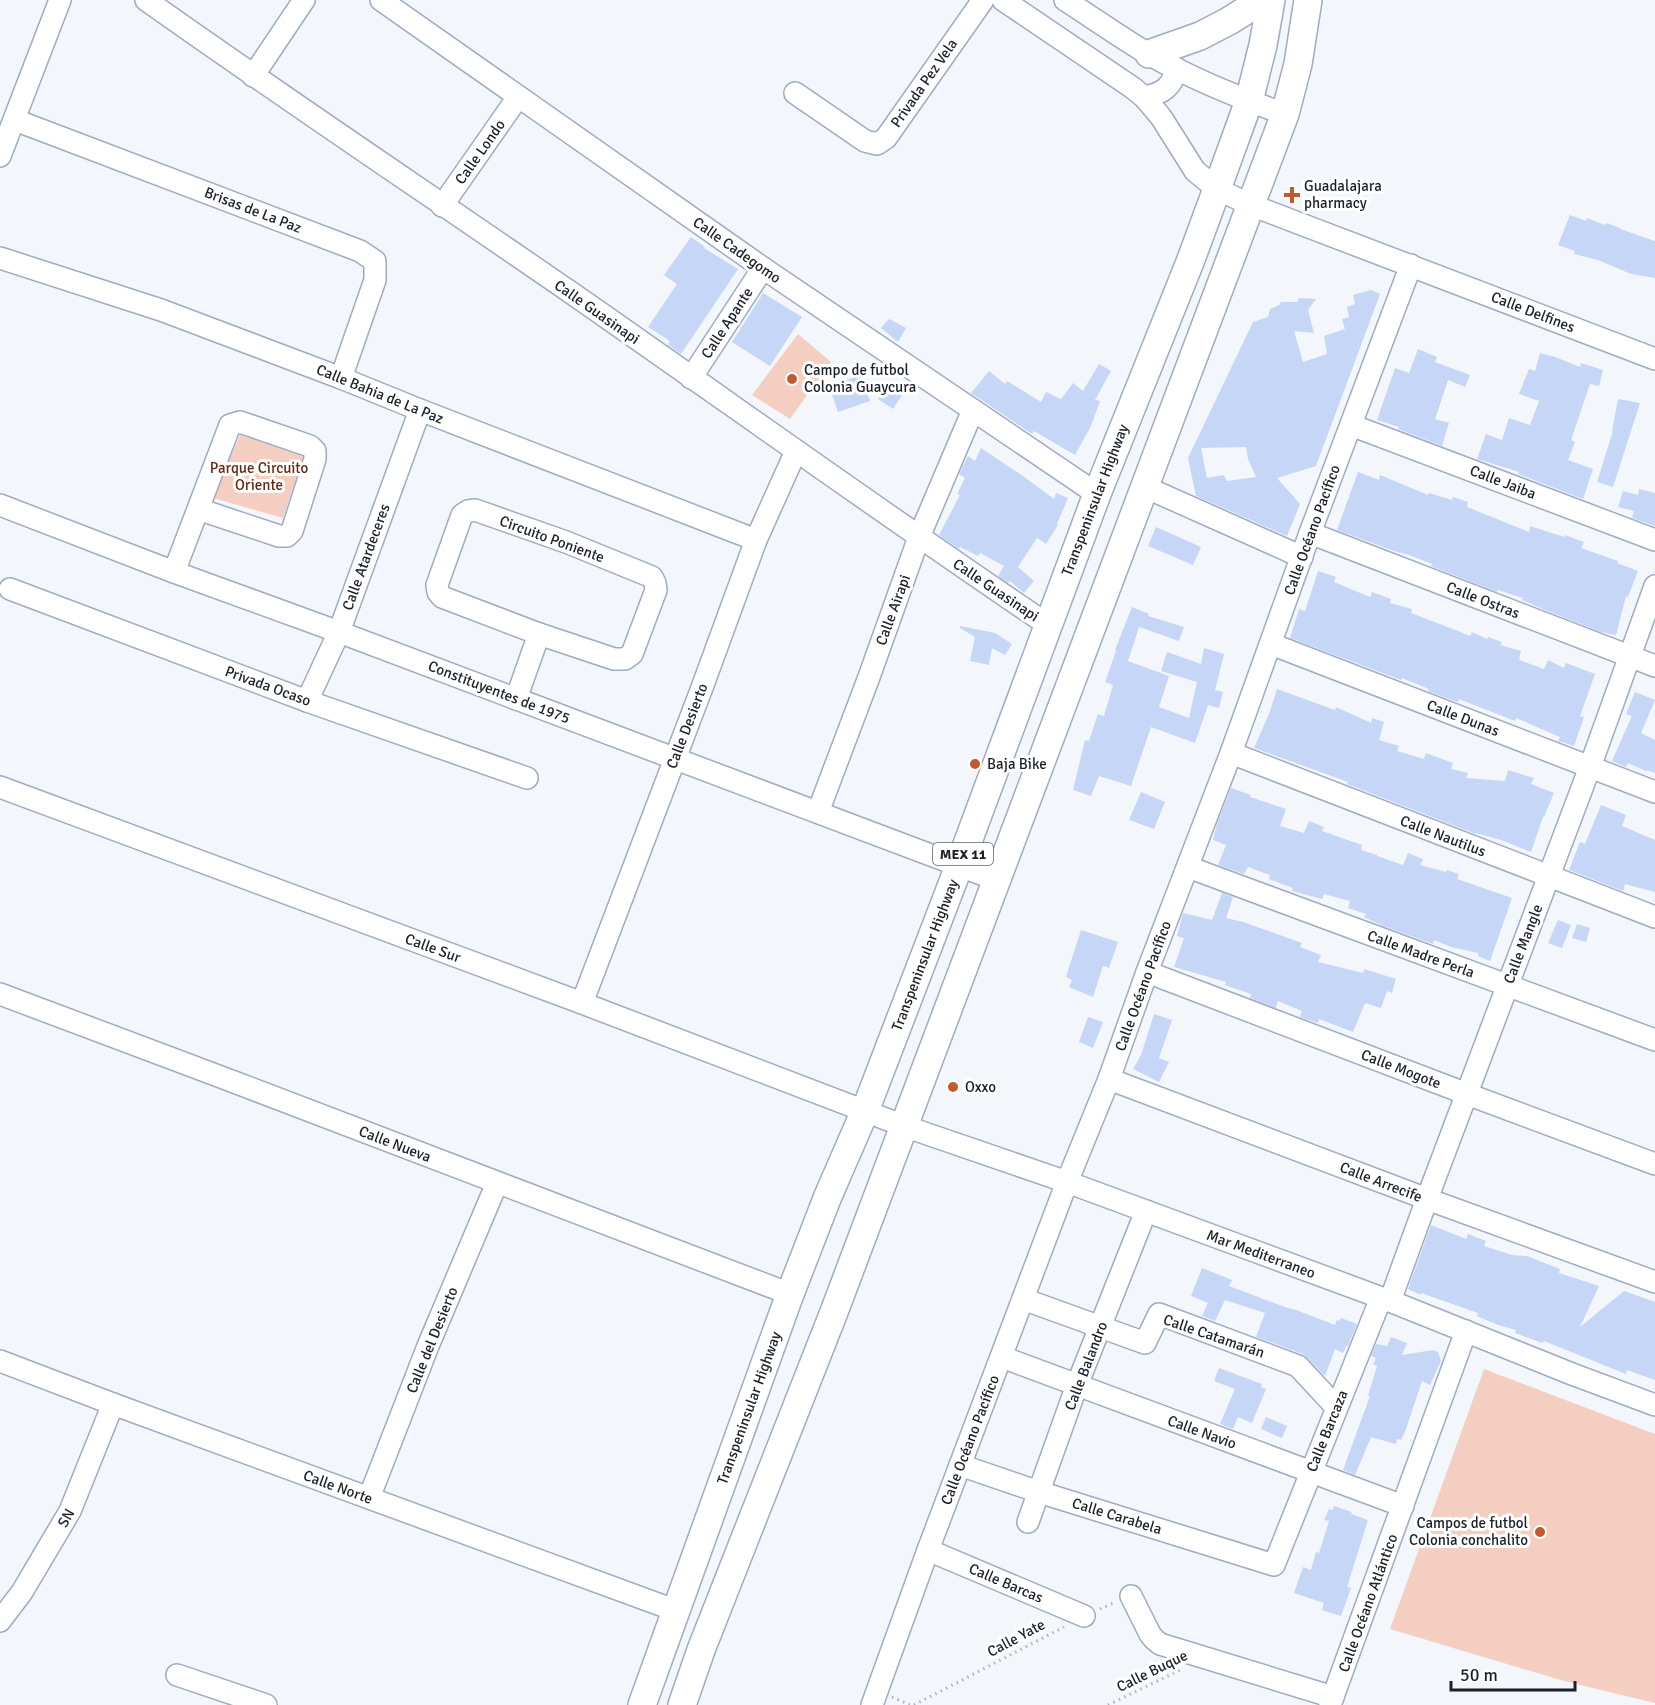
<svg xmlns="http://www.w3.org/2000/svg" width="1655" height="1705" viewBox="0 0 1655 1705" font-family="Signika,sans-serif">
  <style>
    .green { fill: #f4cec0 }
    .building { fill: #c5d6f7; fill-rule: evenodd }
    .lines { fill: none; stroke-linecap: round; stroke-linejoin: round }
    .minor-casing { stroke: #9eabc5; stroke-width: 24 }
    .major-casing { stroke: #9eabc5; stroke-width: 30 }
    .path { stroke: #aeb2b8; stroke-width: 3; stroke-dasharray: 1.5 4.5; stroke-linecap: butt }
    .minor { stroke: #fff; stroke-width: 21 }
    .major { stroke: #fff; stroke-width: 27 }
    .poi-dot { fill: #c15b2e; stroke: #fff; stroke-width: 2 }
    .labels { text-anchor: middle; stroke-width: 6; stroke-linejoin: round; paint-order: stroke }
    .shield { fill: #fff; stroke: #5f6369; stroke-width: 1.5 }
    .shield-label { font-size: 14px; font-weight: bold; fill: #1b2029 }
    .street-label { font-size: 15px; fill: #1b2029; stroke: #fff }
    .poi-label { font-size: 15px; fill: #1b2029; stroke: #fff; text-anchor: start }
    .park-label { font-size: 15px; fill: #63290f; stroke: #fff }
  </style>
  <rect width="100%" height="100%" fill="#f3f6fb"/>
  <g class="green">
    <polygon points="798,334 831,362 790,419 752,395"/>
    <polygon points="240,435 304,455 283,518 213,498"/>
    <polygon points="1484,1369 1655,1434 1655,1703 1564,1681 1390,1629"/>
  </g>
  <g class="building">
    <polygon points="1570,215 1586,221 1587,218 1605,225 1606,223 1620,228 1620,229 1655,241 1655,278 1631,274 1598,260 1574,254 1575,251 1558,245"/>
    <polygon points="691,237 705,247 704,248 738,269 681,354 668,345 670,341 648,327 677,284 664,275"/>
    <path d="M 1371,290 L 1380,294 L 1316,466 L 1277,478 L 1300,504 L 1287,536 L 1196,496 L 1188,458 L 1253,322 L 1268,317 L 1270,309 L 1279,305 L 1281,302 L 1297,302 L 1299,298 L 1316,299 L 1308,310 L 1314,333 L 1294,331 L 1303,362 L 1327,354 L 1324,336 L 1345,329 L 1342,319 L 1349,317 L 1347,307 L 1355,304 L 1353,295 ZM 1246,447 L 1248,459 L 1256,477 L 1227,481 L 1224,475 L 1207,478 L 1201,448 Z"/>
    <polygon points="763,293 802,317 770,366 732,342"/>
    <polygon points="889,319 906,328 898,342 881,328"/>
    <polygon points="1418,349 1437,357 1435,362 1470,375 1465,387 1448,380 1435,419 1449,423 1442,446 1398,429 1399,427 1377,420 1395,368 1409,373"/>
    <polygon points="1540,353 1555,357 1580,367 1581,363 1603,370 1599,386 1590,384 1571,440 1575,442 1568,460 1593,469 1583,499 1518,474 1519,472 1477,459 1486,434 1502,440 1509,418 1530,425 1539,401 1519,394 1529,369 1535,371"/>
    <polygon points="1099,364 1111,371 1095,400 1100,401 1091,426 1075,455 1034,431 1032,434 971,393 989,371 1005,384 1007,381 1041,402 1046,392 1061,399 1073,383 1083,391"/>
    <polygon points="861,375 870,401 838,412 829,386"/>
    <polygon points="887,385 902,395 893,409 878,399"/>
    <polygon points="1618,399 1640,403 1613,487 1597,482 1613,431 1612,431"/>
    <polygon points="981,448 1023,476 1054,499 1056,493 1068,498 1057,524 1058,525 1046,544 1037,538 1018,567 1034,581 1024,593 1010,581 1008,583 998,576 1004,566 980,553 978,556 960,547 959,549 939,535 960,495 957,494 965,478 959,474 968,456 975,461"/>
    <polygon points="1358,472 1379,480 1380,475 1428,495 1429,493 1452,500 1453,497 1468,502 1467,507 1529,532 1530,526 1564,537 1565,535 1584,542 1581,548 1618,561 1617,563 1638,571 1628,597 1626,596 1616,635 1601,632 1545,610 1522,600 1523,598 1498,590 1497,592 1431,566 1432,564 1412,556 1394,551 1337,530"/>
    <polygon points="1639,489 1655,493 1655,526 1632,518 1634,511 1618,507 1623,491 1638,495"/>
    <polygon points="1156,527 1201,547 1193,565 1148,546"/>
    <polygon points="1318,571 1336,577 1334,582 1370,597 1372,592 1391,599 1390,603 1412,609 1411,613 1458,631 1470,636 1472,632 1487,639 1488,637 1502,642 1500,645 1521,651 1519,660 1544,669 1548,660 1564,668 1566,663 1595,674 1580,716 1584,717 1574,746 1558,741 1560,737 1516,718 1515,721 1459,699 1458,702 1441,696 1428,691 1429,689 1402,678 1401,680 1290,638 1299,609 1305,611"/>
    <polygon points="1132,607 1149,614 1148,616 1184,627 1179,641 1139,627 1128,661 1169,676 1159,707 1189,718 1197,682 1161,671 1167,652 1201,664 1204,648 1224,654 1215,690 1223,692 1219,708 1208,705 1195,743 1151,727 1131,786 1099,776 1091,796 1073,790 1085,740 1089,741 1098,714 1104,716 1113,685 1105,682 1116,651 1115,650"/>
    <polygon points="960,626 995,633 1012,644 1005,655 992,648 989,665 970,661 975,637 960,628"/>
    <polygon points="1277,689 1335,710 1336,707 1371,723 1372,718 1384,722 1379,740 1399,746 1397,751 1424,759 1426,753 1453,763 1451,769 1468,773 1466,778 1505,781 1508,770 1534,778 1531,784 1554,793 1544,817 1543,817 1531,852 1501,840 1476,833 1476,834 1347,784 1348,782 1254,748 1269,714"/>
    <polygon points="1635,692 1655,700 1641,733 1655,740 1655,773 1647,770 1646,771 1628,763 1626,767 1612,761 1632,716 1626,714"/>
    <polygon points="1231,788 1251,795 1250,797 1286,809 1280,826 1304,833 1309,821 1324,827 1322,831 1362,845 1361,850 1377,855 1377,856 1403,865 1408,853 1423,859 1420,865 1446,872 1447,870 1459,874 1457,879 1512,898 1490,961 1478,956 1478,953 1451,947 1434,940 1433,944 1383,926 1364,917 1366,914 1348,908 1350,901 1324,894 1322,899 1292,891 1293,888 1269,879 1270,875 1248,867 1244,874 1218,865 1226,845 1213,840 1217,824"/>
    <polygon points="1141,792 1165,802 1154,829 1129,820"/>
    <polygon points="1601,805 1626,815 1622,826 1655,840 1655,892 1625,884 1623,891 1569,870 1580,842 1585,844"/>
    <polygon points="1222,893 1233,897 1226,918 1243,922 1302,943 1300,947 1321,955 1318,962 1363,973 1364,969 1396,979 1392,993 1387,991 1381,1008 1365,1003 1353,1032 1319,1019 1318,1023 1300,1017 1302,1011 1278,1001 1276,1008 1250,998 1251,994 1225,985 1226,982 1174,967 1184,938 1177,936 1183,913 1212,920"/>
    <polygon points="1558,920 1571,925 1562,948 1548,943"/>
    <polygon points="1577,924 1590,928 1586,942 1572,938"/>
    <polygon points="1081,930 1118,942 1109,968 1103,966 1093,997 1069,987 1072,980 1066,977"/>
    <polygon points="1154,1014 1172,1020 1159,1058 1169,1062 1159,1082 1133,1069 1141,1055"/>
    <polygon points="1088,1017 1103,1022 1093,1048 1079,1042"/>
    <polygon points="1431,1225 1466,1239 1468,1234 1486,1241 1484,1246 1512,1255 1527,1256 1560,1269 1559,1273 1599,1286 1580,1327 1624,1291 1655,1302 1655,1380 1627,1370 1626,1374 1544,1341 1542,1343 1515,1333 1516,1330 1498,1325 1477,1316 1478,1313 1421,1293 1421,1295 1408,1289"/>
    <polygon points="1202,1268 1232,1280 1229,1286 1285,1307 1296,1310 1335,1325 1337,1320 1339,1321 1341,1318 1357,1324 1348,1346 1346,1346 1343,1353 1335,1349 1325,1376 1303,1354 1256,1337 1265,1313 1225,1300 1215,1321 1202,1316 1208,1303 1191,1296"/>
    <polygon points="1391,1337 1407,1343 1402,1355 1433,1350 1438,1352 1441,1361 1430,1385 1422,1381 1405,1432 1401,1440 1397,1439 1396,1444 1371,1437 1355,1475 1343,1470 1370,1396 1368,1396 1377,1366 1373,1364 1376,1358 1371,1356 1376,1344 1387,1346"/>
    <polygon points="1219,1368 1262,1384 1261,1387 1266,1389 1252,1423 1238,1417 1233,1429 1220,1424 1235,1389 1214,1381"/>
    <polygon points="1266,1417 1287,1426 1282,1438 1261,1429"/>
    <polygon points="1334,1506 1352,1512 1351,1514 1368,1520 1347,1587 1351,1588 1341,1616 1322,1610 1324,1603 1294,1593 1303,1567 1311,1570 1316,1552 1319,1553 1329,1521 1324,1520 1329,1509 1333,1510"/>
  </g>
  <g class="lines">
    <g class="minor-casing">
      <g id="minor">
        <path d="M 146,0 C 287,100 431,196 573,294 C 731,404 888,517 1048,625"/>
        <polyline points="381,0 763,268 1097,494"/>
        <polyline points="1003,0 1133,88 1144,97 1161,117 1195,171 1217,189 1251,205 1655,359"/>
        <path d="M 1065,0 C 1093,18 1121,38 1150,55 C 1193,79 1239,98 1285,114"/>
        <polyline points="253,76 304,0"/>
        <polyline points="795,93 865,141 877,144 886,138 983,0"/>
        <path d="M 1144,97 C 1162,94 1173,87 1176,68"/>
        <polyline points="15,120 360,251 375,261 375,280 341,378"/>
        <polyline points="0,156 60,0"/>
        <polyline points="442,206 518,97"/>
        <polyline points="0,258 161,310 341,378 420,410 756,540"/>
        <polyline points="691,378 763,268"/>
        <polyline points="1351,425 1655,540"/>
        <polyline points="1145,487 1302,557"/>
        <polyline points="0,505 174,572 339,632 997,880"/>
        <polygon points="475,510 566,542 652,577 655,583 656,590 632,654 625,659 614,659 539,634 442,597 438,592 437,585 462,515 468,511"/>
        <polyline points="1310,533 1655,666"/>
        <polyline points="174,572 230,425 240,422 310,446 315,451 315,459 292,531 287,536 279,536 198,509"/>
        <polyline points="10,589 307,701 527,778"/>
        <polyline points="1271,644 1655,792"/>
        <polyline points="516,699 539,634"/>
        <polyline points="307,701 339,632 420,410"/>
        <polyline points="1231,753 1655,917"/>
        <polyline points="0,787 582,1003 904,1126 1067,1182 1390,1301 1572,1374 1655,1405"/>
        <polyline points="818,812 869,677 919,537 973,410"/>
        <polyline points="1188,867 1655,1040"/>
        <polyline points="1147,972 1467,1094 1655,1164"/>
        <path d="M 0,994 C 264,1092 526,1194 790,1294"/>
        <polyline points="582,1003 703,685 756,540 796,451"/>
        <polyline points="1109,1079 1427,1199 1655,1282"/>
        <polyline points="1023,1299 1145,1343 1159,1314 1298,1366 1336,1407"/>
        <polyline points="1390,1301 1427,1199 1590,767 1655,586"/>
        <polyline points="1002,1357 1403,1506"/>
        <polyline points="0,1361 113,1404 677,1611"/>
        <polyline points="960,1465 1039,1492 1274,1565 1381,1298"/>
        <polyline points="369,1498 428,1346 497,1183"/>
        <polyline points="1028,1522 1077,1385 1146,1211"/>
        <polyline points="928,1550 1084,1616"/>
        <polyline points="1131,1596 1150,1634 1154,1639 1160,1644 1333,1697"/>
        <polyline points="0,1621 22,1592 70,1511 113,1404"/>
        <polyline points="177,1675 266,1705"/>
        <polyline points="872,1705 928,1550 1067,1182 1109,1079 1147,972 1231,753 1310,533 1411,265"/>
        <polyline points="1330,1705 1466,1331"/>
      </g>
    </g>
    <g class="major-casing">
      <g id="major">
        <polyline points="1149,54 1200,36 1229,21 1262,0"/>
        <polyline points="642,1705 790,1294 828,1196 865,1111 959,866 1097,494 1190,262 1217,189 1249,101 1263,45 1271,0"/>
        <polyline points="682,1705 701,1650 834,1312 1285,114 1298,64 1308,0"/>
      </g>
    </g>
    <g class="path">
      <polyline points="1100,1609 1116,1602"/>
      <polyline points="892,1697 910,1705"/>
      <polyline points="914,1705 1064,1627"/>
      <polyline points="1108,1705 1180,1670"/>
    </g>
    <use href="#minor" class="minor"/>
    <use href="#major" class="major"/>
  </g>
  <g class="poi-dot">
    <path d="M1289 186h6v6h6v6h-6v6h-6v-6h-6v-6h6z"/>
    <circle cx="792" cy="379" r="6"/>
    <circle cx="975" cy="764" r="6"/>
    <circle cx="953" cy="1087" r="6"/>
    <circle cx="1540" cy="1532" r="6"/>
  </g>
  <g class="labels">
    <rect class="shield" x="933" y="843" width="60" height="22" rx="4.5"/>
    <g class="shield-label">
      <text x="963" y="859">MEX 11</text>
    </g>
    <g class="street-label">
      <text transform="translate(924 83) rotate(-55)" y="5">Privada Pez Vela</text>
      <text transform="translate(480 152) rotate(-55)" y="5">Calle Londo</text>
      <text transform="translate(253 210) rotate(21)" y="5">Brisas de La Paz</text>
      <text transform="translate(737 250) rotate(35)" y="5">Calle Cadegomo</text>
      <text transform="translate(597 312) rotate(35)" y="5">Calle Guasinapi</text>
      <text transform="translate(1533 312) rotate(21)" y="5">Calle Delfines</text>
      <text transform="translate(727 323) rotate(-57)" y="5">Calle Apante</text>
      <text transform="translate(380 394) rotate(22)" y="5">Calle Bahia de La Paz</text>
      <text transform="translate(1503 482) rotate(21)" y="5">Calle Jaiba</text>
      <text transform="translate(1095 500) rotate(-69)" y="5">Transpeninsular Highway</text>
      <text transform="translate(1312 530) rotate(-70)" y="5">Calle Océano Pacífico</text>
      <text transform="translate(552 539) rotate(20)" y="5">Circuito Poniente</text>
      <text transform="translate(366 557) rotate(-70)" y="5">Calle Atardeceres</text>
      <text transform="translate(996 590) rotate(34)" y="5">Calle Guasinapi</text>
      <text transform="translate(1483 600) rotate(21)" y="5">Calle Ostras</text>
      <text transform="translate(893 610) rotate(-70)" y="5">Calle Airapi</text>
      <text transform="translate(268 686) rotate(20)" y="5">Privada Ocaso</text>
      <text transform="translate(499 692) rotate(21)" y="5">Constituyentes de 1975</text>
      <text transform="translate(1463 718) rotate(21)" y="5">Calle Dunas</text>
      <text transform="translate(687 726) rotate(-69)" y="5">Calle Desierto</text>
      <text transform="translate(1443 836) rotate(21)" y="5">Calle Nautilus</text>
      <text transform="translate(1523 944) rotate(-69)" y="5">Calle Mangle</text>
      <text transform="translate(433 948) rotate(20)" y="5">Calle Sur</text>
      <text transform="translate(1421 954) rotate(20)" y="5">Calle Madre Perla</text>
      <text transform="translate(925 955) rotate(-69)" y="5">Transpeninsular Highway</text>
      <text transform="translate(1143 986) rotate(-70)" y="5">Calle Océano Pacífico</text>
      <text transform="translate(1401 1069) rotate(21)" y="5">Calle Mogote</text>
      <text transform="translate(395 1144) rotate(21)" y="5">Calle Nueva</text>
      <text transform="translate(1381 1182) rotate(21)" y="5">Calle Arrecife</text>
      <text transform="translate(1261 1254) rotate(20)" y="5">Mar Mediterraneo</text>
      <text transform="translate(1214 1336) rotate(19)" y="5">Calle Catamarán</text>
      <text transform="translate(432 1340) rotate(-68)" y="5">Calle del Desierto</text>
      <text transform="translate(1086 1366) rotate(-69)" y="5">Calle Balandro</text>
      <text transform="translate(749 1408) rotate(-70)" y="5">Transpeninsular Highway</text>
      <text transform="translate(1327 1431) rotate(-68)" y="5">Calle Barcaza</text>
      <text transform="translate(1202 1432) rotate(20)" y="5">Calle Navio</text>
      <text transform="translate(970 1440) rotate(-69)" y="5">Calle Océano Pacífico</text>
      <text transform="translate(338 1487) rotate(20)" y="5">Calle Norte</text>
      <text transform="translate(1117 1516) rotate(17)" y="5">Calle Carabela</text>
      <text transform="translate(66 1518) rotate(-61)" y="5">SN</text>
      <text transform="translate(1006 1583) rotate(23)" y="5">Calle Barcas</text>
      <text transform="translate(1368 1603) rotate(-70)" y="5">Calle Océano Atlántico</text>
      <text transform="translate(1016 1638) rotate(-28)" y="5">Calle Yate</text>
      <text transform="translate(1152 1671) rotate(-26)" y="5">Calle Buque</text>
    </g>
    <g class="poi-label">
      <text x="1304" y="191">Guadalajara<tspan x="1304" dy="17">pharmacy</tspan></text>
      <text x="804" y="375">Campo de futbol<tspan x="804" dy="17">Colonia Guaycura</tspan></text>
      <text x="987" y="769">Baja Bike</text>
      <text x="965" y="1092">Oxxo</text>
      <text x="1528" y="1528" text-anchor="end">Campos de futbol<tspan x="1528" dy="17">Colonia conchalito</tspan></text>
    </g>
    <g class="park-label">
      <text x="259" y="473">Parque Circuito<tspan x="259" dy="17">Oriente</tspan></text>
    </g>
  </g>
  <path d="M1451 1681v9h124v-9" fill="none" stroke="#1b2029" stroke-width="3"/>
  <text x="1460" y="1681" font-size="18" fill="#1b2029" stroke="#ffffff" stroke-width="4.5" paint-order="stroke">50 m</text>
</svg>
